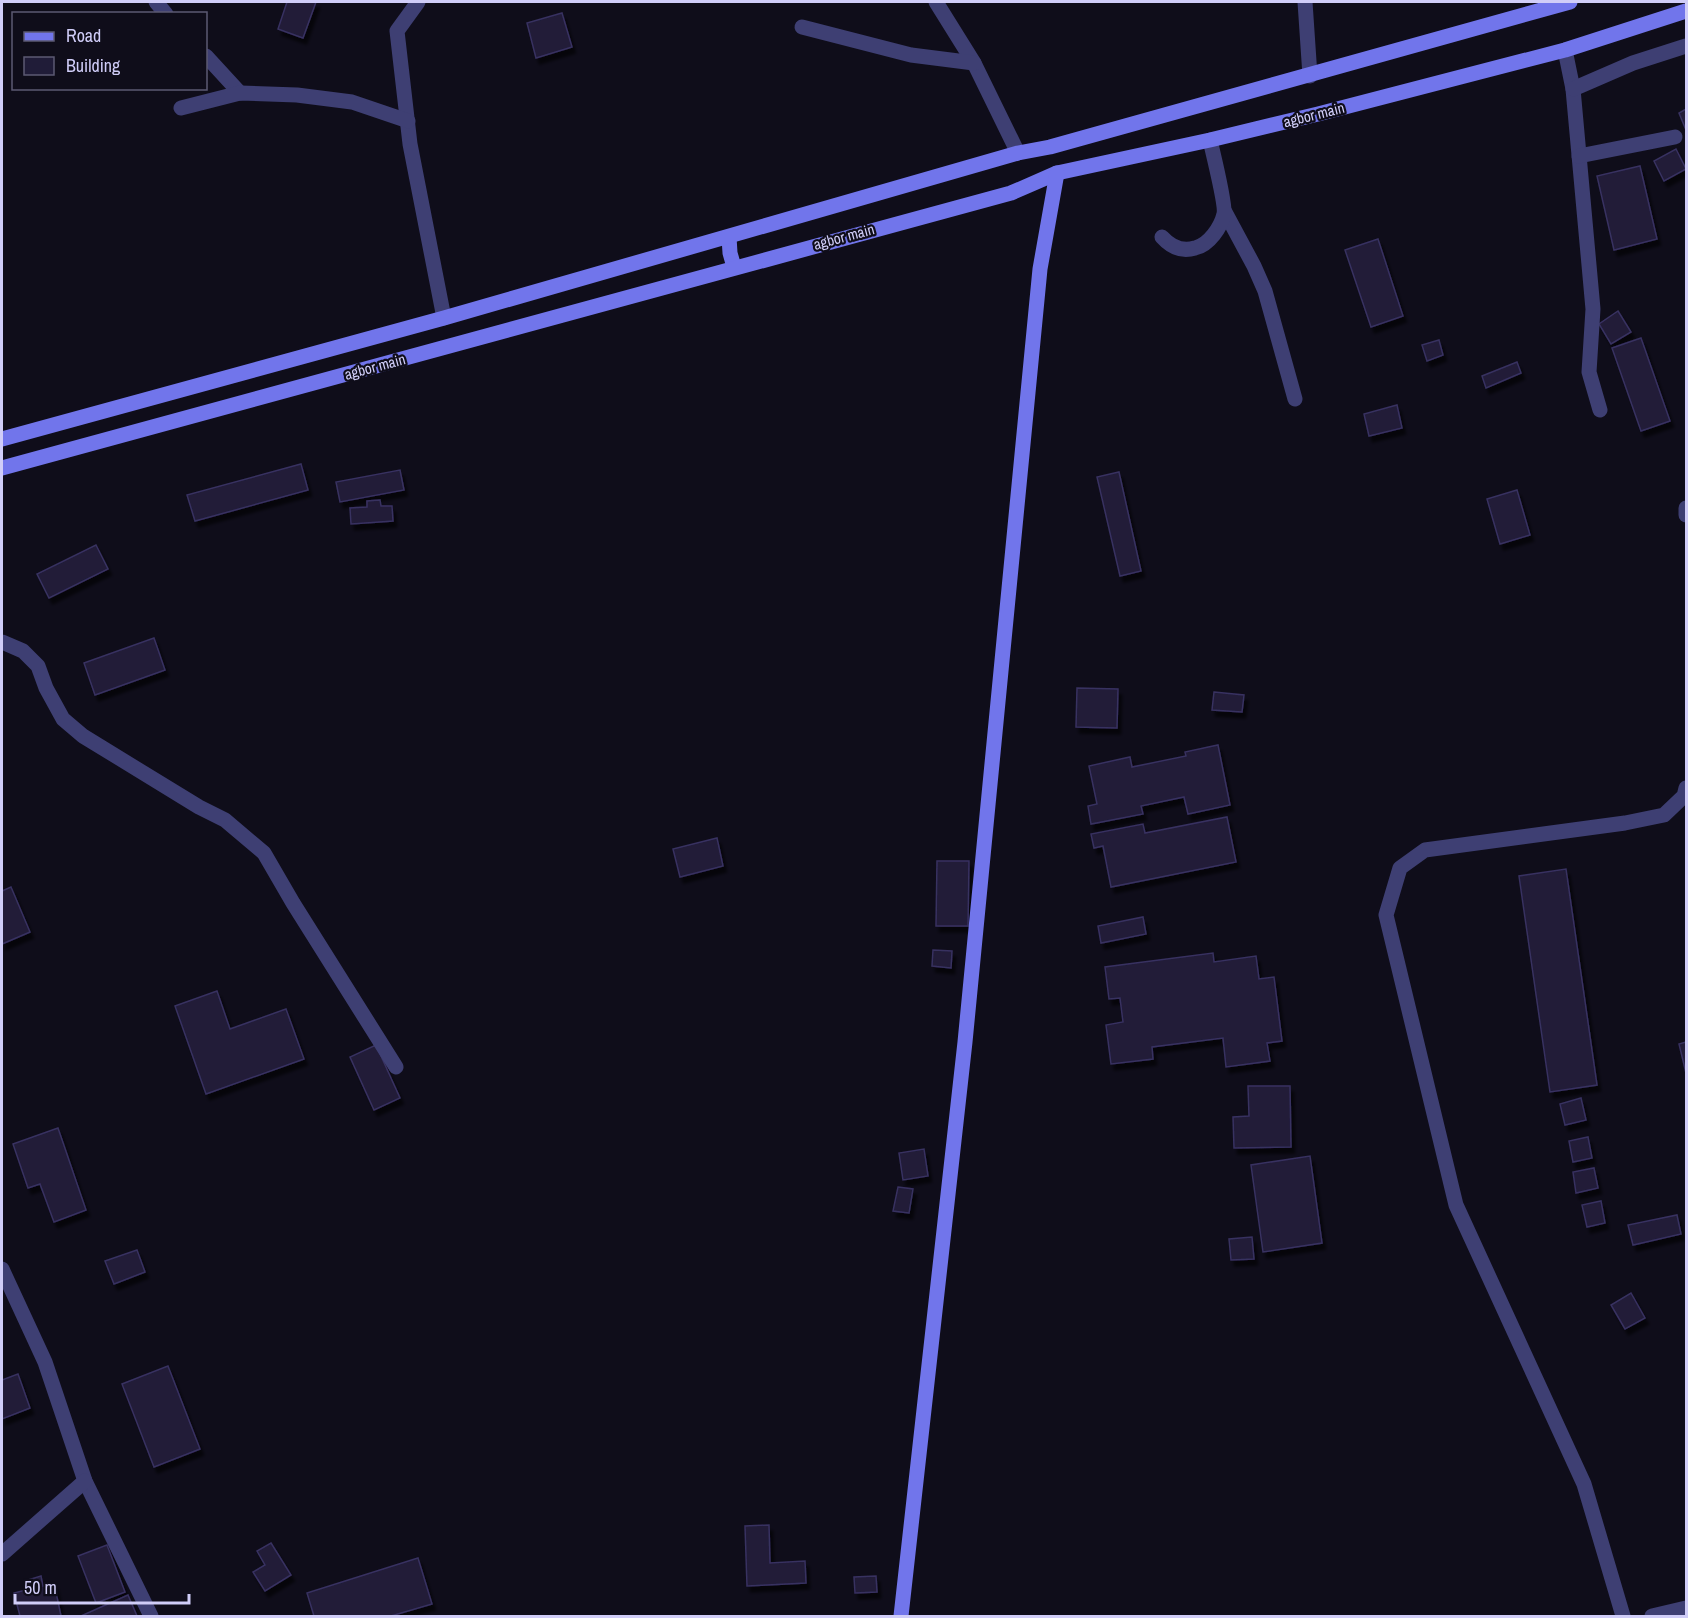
<svg xmlns="http://www.w3.org/2000/svg" width="1688" height="1618" viewBox="0 0 1688 1618" font-family="'Archivo Narrow',sans-serif">
  <style>
    .building { fill: #201c38; stroke: #383161; stroke-width: 1.5; filter: url(#shadow) }
    .lines { fill: none; stroke-linecap: round; stroke-linejoin: round }
    .street { stroke: #3e3f73; stroke-width: 15 }
    .secondary { stroke: #7175eb; stroke-width: 15 }
    .labels { text-anchor: middle; stroke-width: 4.5; stroke-linejoin: round; paint-order: stroke }
    .street-label { font-size: 15px; fill: #d0cdf8; stroke: #0f0d1a }
  </style>
  <defs>
    <filter id="shadow"><feDropShadow dx="3.5" dy="6" stdDeviation="1.5" flood-color="#0009"/></filter>
  </defs>
  <rect width="100%" height="100%" fill="#0f0d1a"/>
  <g class="building">
    <polygon points="287,2 316,2 303,38 278,29"/>
    <polygon points="562,13 572,47 536,58 527,23"/>
    <polygon points="1686,109 1686,130 1679,113"/>
    <polygon points="1676,149 1686,169 1664,181 1654,161"/>
    <polygon points="1640,166 1657,239 1614,250 1597,176"/>
    <polygon points="1378,239 1403,316 1371,327 1345,250"/>
    <polygon points="1618,311 1631,332 1611,344 1599,324"/>
    <polygon points="1641,338 1670,421 1641,431 1612,348"/>
    <polygon points="1439,340 1443,355 1427,361 1422,345"/>
    <polygon points="1517,362 1521,373 1486,388 1482,376"/>
    <polygon points="1397,405 1402,428 1369,436 1364,414"/>
    <polygon points="301,464 308,490 195,521 187,495"/>
    <polygon points="400,470 404,490 340,502 336,482"/>
    <polygon points="1119,472 1141,571 1120,576 1097,477"/>
    <polygon points="1517,490 1530,535 1500,544 1487,499"/>
    <polygon points="380,500 381,506 392,506 393,521 351,524 350,508 367,507 367,501"/>
    <polygon points="96,545 108,569 49,598 37,574"/>
    <polygon points="154,638 165,670 95,695 84,663"/>
    <polygon points="1077,688 1118,689 1117,728 1076,727"/>
    <polygon points="1214,692 1244,695 1242,712 1212,710"/>
    <polygon points="1218,745 1230,805 1188,814 1184,797 1141,806 1143,814 1091,824 1088,806 1097,804 1089,766 1130,757 1132,767 1186,756 1185,752"/>
    <polygon points="1227,817 1236,862 1111,887 1103,846 1094,848 1091,834 1143,824 1145,833"/>
    <polygon points="717,838 723,866 680,877 673,849"/>
    <polygon points="937,861 969,861 968,926 936,926"/>
    <polygon points="1566,869 1597,1085 1550,1092 1519,876"/>
    <polygon points="11,887 30,932 2,944 2,891"/>
    <polygon points="1143,917 1146,934 1101,943 1098,926"/>
    <polygon points="933,950 952,951 951,968 932,966"/>
    <polygon points="1213,953 1214,962 1256,956 1259,979 1274,977 1282,1041 1267,1043 1270,1061 1226,1067 1223,1038 1152,1047 1153,1059 1111,1064 1106,1025 1123,1022 1120,998 1109,999 1105,967"/>
    <polygon points="217,991 230,1029 286,1009 304,1059 206,1094 175,1006"/>
    <polygon points="1686,1042 1686,1073 1679,1044"/>
    <polygon points="376,1045 400,1098 374,1110 350,1057"/>
    <polygon points="1248,1086 1290,1086 1291,1147 1234,1148 1233,1117 1249,1116"/>
    <polygon points="1581,1098 1586,1120 1565,1125 1560,1104"/>
    <polygon points="58,1128 86,1210 54,1222 40,1184 28,1188 13,1144"/>
    <polygon points="1588,1137 1592,1158 1573,1162 1569,1141"/>
    <polygon points="924,1149 928,1176 903,1180 899,1153"/>
    <polygon points="1310,1156 1322,1243 1263,1252 1251,1165"/>
    <polygon points="1594,1168 1598,1188 1576,1193 1573,1172"/>
    <polygon points="898,1187 913,1189 909,1213 893,1211"/>
    <polygon points="1601,1201 1605,1223 1587,1227 1582,1205"/>
    <polygon points="1677,1215 1681,1234 1633,1245 1628,1225"/>
    <polygon points="1252,1237 1254,1259 1231,1260 1229,1239"/>
    <polygon points="137,1250 145,1272 114,1284 105,1261"/>
    <polygon points="1631,1293 1645,1318 1625,1329 1611,1305"/>
    <polygon points="168,1366 200,1449 154,1467 122,1384"/>
    <polygon points="18,1374 30,1408 2,1419 2,1380"/>
    <polygon points="769,1525 770,1563 805,1561 806,1583 747,1586 745,1526"/>
    <polygon points="271,1543 291,1575 265,1591 253,1572 265,1565 257,1551"/>
    <polygon points="107,1545 125,1592 96,1603 78,1556"/>
    <polygon points="418,1558 432,1604 391,1616 314,1616 307,1593"/>
    <polygon points="41,1576 43,1586 54,1583 61,1616 20,1616 14,1593 30,1589 28,1580"/>
    <polygon points="876,1576 877,1592 855,1593 854,1577"/>
    <polygon points="128,1595 137,1616 81,1616"/>
  </g>
  <g class="lines">
    <g class="street">
      <polyline points="156,2 166,14"/>
      <polyline points="418,2 397,31 410,144 444,318"/>
      <polyline points="936,2 974,63 1018,153"/>
      <polyline points="1305,2 1310,76"/>
      <polyline points="802,27 911,55 974,63"/>
      <polyline points="1565,50 1573,89 1593,309 1589,372 1600,410"/>
      <polyline points="206,56 240,93"/>
      <polyline points="1573,89 1633,63 1686,46"/>
      <polyline points="181,108 240,93 297,95 352,102 408,121"/>
      <polyline points="1579,156 1675,137"/>
      <polyline points="1225,212 1254,266 1265,291 1295,399"/>
      <path d="M 1162,237 C 1171,247 1182,252 1195,248 C 1209,245 1221,227 1224,214 C 1226,205 1213,153 1210,140"/>
      <polyline points="1686,508 1686,515"/>
      <polyline points="2,642 23,651 38,666 46,688 63,719 83,736 199,807 225,820 264,853 293,903 396,1067"/>
      <polyline points="2,1269 45,1362 85,1481 151,1616"/>
      <polyline points="2,1554 85,1481"/>
      <polyline points="1623,1616 1584,1484 1456,1205 1386,915 1400,868 1425,850 1625,823 1664,815 1684,796 1686,788"/>
      <polyline points="1652,1616 1686,1608"/>
    </g>
    <g class="secondary">
      <polyline points="729,237 730,253 734,267"/>
      <polyline points="2,439 444,318 1018,153 1050,147 1570,2"/>
      <polyline points="2,468 1011,193 1057,173 1210,140 1318,114 1565,50 1686,11"/>
      <polyline points="901,1616 965,1042 1040,269 1057,173"/>
    </g>
  </g>
  <g class="labels">
    <g class="street-label">
      <text transform="translate(1314 115) rotate(-14)" y="5">agbor main</text>
      <text transform="translate(844 237) rotate(-15)" y="5">agbor main</text>
      <text transform="translate(375 367) rotate(-15)" y="5">agbor main</text>
    </g>
  </g>
  <rect width="1688" height="1618" fill="none" stroke="#d0cdf8" stroke-width="6"/>
  <rect x="12" y="12" width="195" height="78" fill="#0f0d1a" stroke="#5c5a73" stroke-width="1.5"/>
  <rect x="24" y="32" width="30" height="9" fill="#7175eb" stroke="#5c5a73" stroke-width="1.5"/>
  <text x="66" y="42" font-size="18" fill="#d0cdf8">Road</text>
  <rect x="24" y="57" width="30" height="18" fill="#201c38" stroke="#5c5a73" stroke-width="1.5"/>
  <text x="66" y="72" font-size="18" fill="#d0cdf8">Building</text>
  <path d="M15 1594v9h174v-9" fill="none" stroke="#d0cdf8" stroke-width="3"/>
  <text x="24" y="1594" font-size="18" fill="#d0cdf8" stroke="#0f0d1a" stroke-width="4.5" paint-order="stroke">50 m</text>
</svg>
